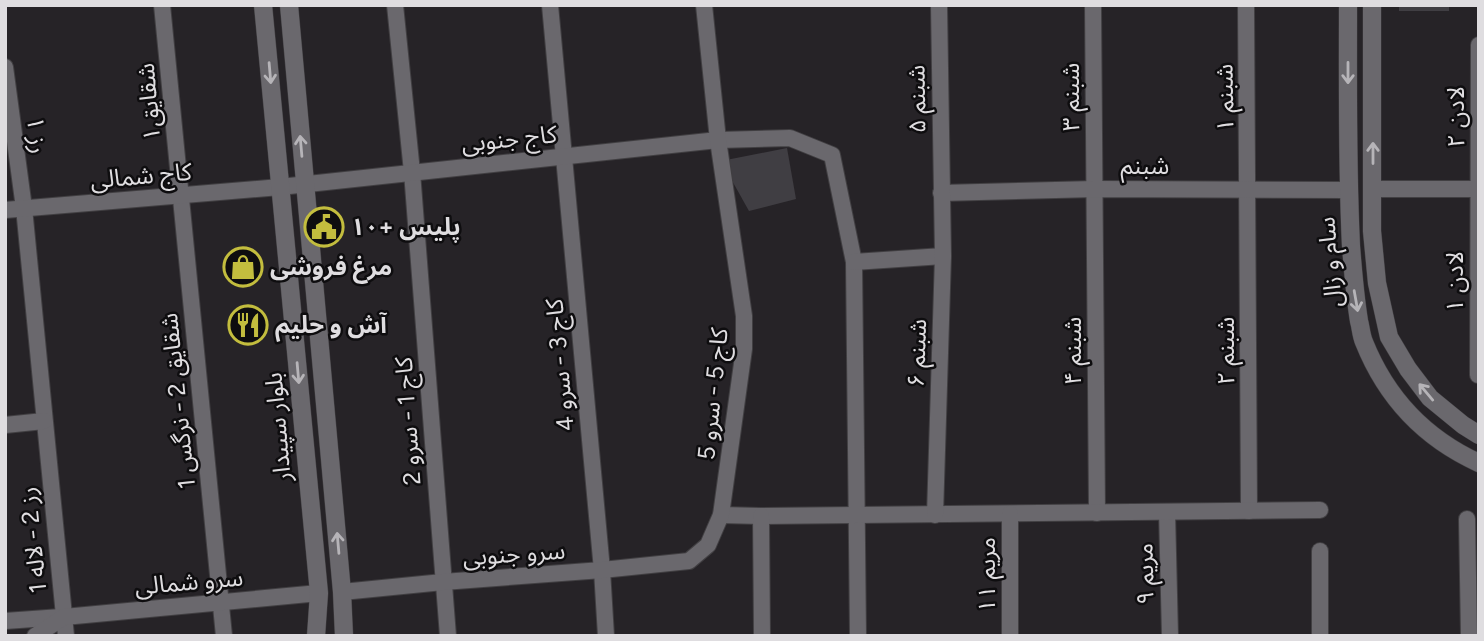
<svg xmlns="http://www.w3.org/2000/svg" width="1484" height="641" viewBox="0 0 1484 641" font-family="Figtree,'Noto Sans Arabic',sans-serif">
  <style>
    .building { fill: #403e43 }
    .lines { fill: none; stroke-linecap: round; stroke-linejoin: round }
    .street-casing { stroke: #413f42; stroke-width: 18 }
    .secondary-casing { stroke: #413f42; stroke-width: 19 }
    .street { stroke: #6a686d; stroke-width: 16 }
    .secondary { stroke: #6a686d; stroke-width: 18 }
    .oneway { stroke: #b6b4b8 }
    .labels { text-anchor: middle; stroke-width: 5; stroke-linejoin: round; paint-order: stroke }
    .street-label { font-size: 24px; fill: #dfdde0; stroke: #0e0d0f }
    .poi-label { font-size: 24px; font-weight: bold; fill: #dfdde0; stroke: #0e0d0f; text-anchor: start }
  </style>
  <rect width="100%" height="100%" fill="#262327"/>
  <g class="building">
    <rect x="1399" y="5" width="50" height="6"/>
    <polygon points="787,148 796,199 749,211 721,161"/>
  </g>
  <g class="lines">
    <g class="street-casing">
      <g id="street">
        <polyline points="162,5 224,636"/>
        <polyline points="395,5 412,172 448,636"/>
        <polyline points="550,5 602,570 606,636"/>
        <polyline points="1093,5 1097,513"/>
        <polyline points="1246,5 1249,511"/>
        <polyline points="5,67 24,208 66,636"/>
        <polyline points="1373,189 1479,189"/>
        <polyline points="941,193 1095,189 1349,190"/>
        <polyline points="5,210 280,187 718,140 790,138 832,155 854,262 858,636"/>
        <polyline points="854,262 943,256"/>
        <polyline points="1478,375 1479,45"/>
        <polyline points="5,425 44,421"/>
        <polyline points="1167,512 1170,636"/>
        <polyline points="721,515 761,516 1320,510"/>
        <polyline points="935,515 943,256 939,5"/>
        <polyline points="761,516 762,636"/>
        <polyline points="1467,519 1469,636"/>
        <polyline points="342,592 443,582 602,570 689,561 708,545 721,515 744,349 744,316 718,140 704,5"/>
        <polyline points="5,621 61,617"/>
        <polyline points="35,636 64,617 319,593"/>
        <polyline points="1010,636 1010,514"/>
        <polyline points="1320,636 1320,551"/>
      </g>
    </g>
    <g class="secondary-casing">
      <g id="secondary">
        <polyline points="263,5 319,593 316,636"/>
        <polyline points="289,5 342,592 344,636"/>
        <path d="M 1348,5 C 1348,86 1347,166 1351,246 C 1353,272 1355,296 1359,321 C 1361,328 1361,335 1364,342 C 1386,397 1424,438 1479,463"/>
        <polyline points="1372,5 1372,231 1377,283 1389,337 1408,369 1430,398 1463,425 1479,435"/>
      </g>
    </g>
    <use href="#street" class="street"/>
    <use href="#secondary" class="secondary"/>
  </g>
  <defs><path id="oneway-shaft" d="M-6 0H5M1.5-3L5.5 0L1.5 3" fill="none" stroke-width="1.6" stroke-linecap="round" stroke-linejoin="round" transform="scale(1.75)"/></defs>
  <g class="oneway">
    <use href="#oneway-shaft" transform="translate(270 73) rotate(85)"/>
    <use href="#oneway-shaft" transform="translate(1348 73) rotate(90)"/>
    <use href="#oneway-shaft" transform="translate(301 146) rotate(-95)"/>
    <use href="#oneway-shaft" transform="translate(1373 153) rotate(-90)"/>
    <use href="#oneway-shaft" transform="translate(1356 301) rotate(80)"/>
    <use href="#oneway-shaft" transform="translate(298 373) rotate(85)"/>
    <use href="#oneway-shaft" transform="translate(1426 392) rotate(-130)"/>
    <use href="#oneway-shaft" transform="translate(338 543) rotate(-95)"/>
  </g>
  <defs>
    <g id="civic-ring" transform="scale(2.0125)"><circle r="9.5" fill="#0e0d0f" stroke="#c3bd3e" stroke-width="1.5"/><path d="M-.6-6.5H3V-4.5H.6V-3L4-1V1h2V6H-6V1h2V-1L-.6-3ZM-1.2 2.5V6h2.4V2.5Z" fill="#c3bd3e"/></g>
    <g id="shop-ring" transform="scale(2.0125)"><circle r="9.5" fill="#0e0d0f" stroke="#c3bd3e" stroke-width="1.5"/><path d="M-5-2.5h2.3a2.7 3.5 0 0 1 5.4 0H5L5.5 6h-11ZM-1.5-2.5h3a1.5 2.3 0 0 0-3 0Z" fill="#c3bd3e"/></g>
    <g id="restaurant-ring" transform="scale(2.0125)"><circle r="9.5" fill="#0e0d0f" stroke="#c3bd3e" stroke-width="1.5"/><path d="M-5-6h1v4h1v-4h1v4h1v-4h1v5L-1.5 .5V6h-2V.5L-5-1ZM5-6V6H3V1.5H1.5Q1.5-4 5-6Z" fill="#c3bd3e"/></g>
  </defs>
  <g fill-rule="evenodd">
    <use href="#civic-ring" x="324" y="227"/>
    <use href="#shop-ring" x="243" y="267"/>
    <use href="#restaurant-ring" x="248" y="325"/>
  </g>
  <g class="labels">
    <g class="street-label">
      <text transform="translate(1071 97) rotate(-90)" y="8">شبنم ۳</text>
      <text transform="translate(1225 98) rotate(-91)" y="8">شبنم ۱</text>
      <text transform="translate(917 99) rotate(-91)" y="8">شبنم ۵</text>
      <text transform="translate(149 102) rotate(-95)" y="8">شقایق۱</text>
      <text transform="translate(1456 117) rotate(-90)" y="8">لادن ۲</text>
      <text transform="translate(37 135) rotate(83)" y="8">رز ۱</text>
      <text transform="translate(509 139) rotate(-6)" y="8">کاج جنوبی</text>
      <text x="1145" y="174">شبنم</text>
      <text transform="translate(141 176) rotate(-5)" y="8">کاج شمالی</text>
      <text transform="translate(1330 262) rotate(-95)" y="8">سام و زال</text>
      <text transform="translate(1455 282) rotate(-90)" y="8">لادن ۱</text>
      <text transform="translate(1073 351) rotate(-90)" y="8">شبنم ۴</text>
      <text transform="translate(1226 351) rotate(-90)" y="8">شبنم ۲</text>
      <text transform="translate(917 353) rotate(-88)" y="8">شبنم ۶</text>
      <text transform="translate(560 365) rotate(-95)" y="8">کاج 3 - سرو 4</text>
      <text transform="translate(713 394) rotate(-84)" y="8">کاج 5 - سرو 5</text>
      <text transform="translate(178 401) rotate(-96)" y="8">شقایق 2 - نرگس 1</text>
      <text transform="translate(408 421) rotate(-94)" y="8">کاج 1 - سرو 2</text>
      <text transform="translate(278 427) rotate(-95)" y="8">بلوار سپیدار</text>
      <text transform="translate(33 540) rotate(-96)" y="8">رز 2 - لاله 1</text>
      <text transform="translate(514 554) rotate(-4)" y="8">سرو جنوبی</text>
      <text transform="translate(1145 574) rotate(-91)" y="8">مریم ۹</text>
      <text transform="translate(987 575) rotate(-90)" y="8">مریم ۱۱</text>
      <text transform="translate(189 582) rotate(-5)" y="8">سرو شمالی</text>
    </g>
    <g class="poi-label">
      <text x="351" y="235">پلیس +۱۰</text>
      <text x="270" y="275">مرغ فروشی</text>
      <text x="275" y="333">آش و حلیم</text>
    </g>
  </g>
  <rect width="1484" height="641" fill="none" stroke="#dfdde0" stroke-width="14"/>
</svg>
